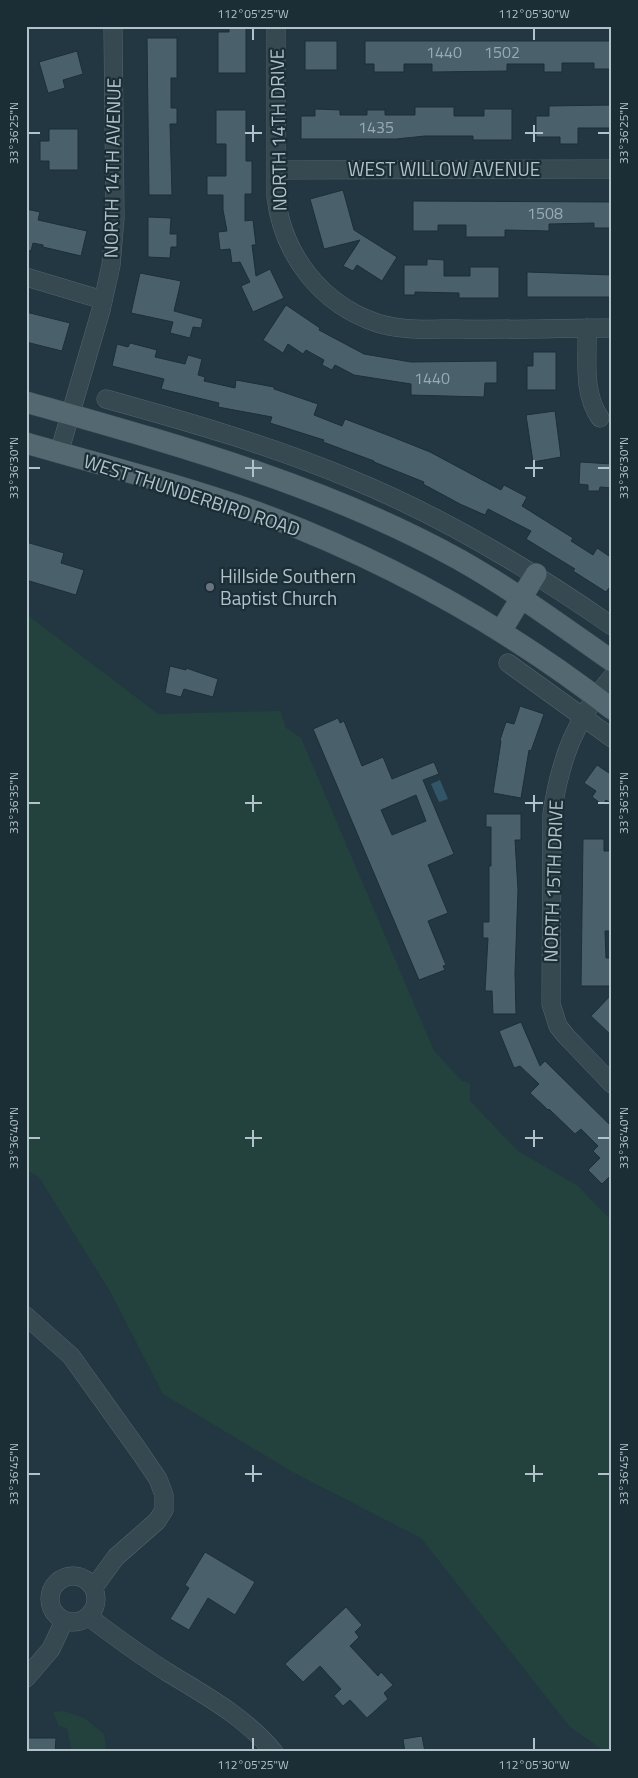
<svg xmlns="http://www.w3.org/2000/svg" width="638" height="1778" viewBox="0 0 638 1778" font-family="'Titillium Web',sans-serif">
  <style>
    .green { fill: #24423d }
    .water { fill: #325668 }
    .building { fill: #4a616c; stroke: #1d2f37; fill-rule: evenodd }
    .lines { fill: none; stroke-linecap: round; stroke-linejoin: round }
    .minor-casing { stroke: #54656e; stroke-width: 19 }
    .major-casing { stroke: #42545c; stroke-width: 22 }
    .minor { stroke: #364850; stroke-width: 18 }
    .major { stroke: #546871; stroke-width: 21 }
    .ticks { fill: none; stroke: #b2c2cb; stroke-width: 2 }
    .worship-dot { fill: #6b7280; stroke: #1b2d35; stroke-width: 2 }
    .labels { text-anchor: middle; stroke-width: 4.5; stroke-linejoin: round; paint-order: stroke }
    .number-label { font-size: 16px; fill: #98aab3 }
    .street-label { font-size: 19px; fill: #b2c2cb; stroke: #1b2d35 }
    .poi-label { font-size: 19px; fill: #b2c2cb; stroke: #1b2d35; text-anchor: start }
    .neatline { fill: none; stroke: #b2c2cb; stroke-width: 2 }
    .ticks-label { font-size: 12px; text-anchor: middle; fill: #b2c2cb }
  </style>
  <rect width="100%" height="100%" fill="#223741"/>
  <g class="green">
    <polygon points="26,614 158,714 280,711 286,728 301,738 434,1051 461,1080 470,1084 470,1101 518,1151 578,1186 612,1221 612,1752 606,1752 570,1727 421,1538 291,1471 163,1394 111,1293 39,1177 26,1170"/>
    <polygon points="63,1711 84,1718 104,1734 106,1752 72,1752 67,1728 59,1726 53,1712"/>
  </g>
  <polygon class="water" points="440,780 448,799 439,802 431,784"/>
  <g class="building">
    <polygon points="229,27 246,27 246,73 218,73 218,32 229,32"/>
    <polygon points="147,38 177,38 177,78 171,78 171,108 177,108 177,124 170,124 172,195 149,195"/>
    <rect x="305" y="41" width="32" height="29"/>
    <polygon points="365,41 612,41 612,69 594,69 594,63 562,63 562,72 544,72 544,64 507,64 507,71 432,72 432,64 404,64 404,72 374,72 374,64 365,64"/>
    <polygon points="77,51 83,74 63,80 65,88 48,93 39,62"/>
    <polygon points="612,105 612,128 578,128 578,144 560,144 560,137 536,137 536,116 549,116 549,106"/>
    <polygon points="415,107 454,107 454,116 484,116 484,109 512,109 512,140 473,140 473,136 425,136 396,139 301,139 301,116 315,116 315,109 340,110 340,115 367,115 367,110 385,110 385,115 415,115"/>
    <polygon points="216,110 246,110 246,161 252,161 252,194 245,194 245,221 253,220 256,245 252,245 256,276 270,269 284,298 253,312 241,286 250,282 240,262 232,263 230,249 220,250 218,232 227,231 223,210 223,195 207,195 207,176 226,176 226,144 216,144"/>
    <polygon points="49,129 78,129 78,170 49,170 49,161 40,161 40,141 49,141"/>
    <polygon points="343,190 354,230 397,257 382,281 357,265 353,271 343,266 360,240 324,249 310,199"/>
    <polygon points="413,201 612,202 612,228 594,228 594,223 549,224 549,231 505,230 505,237 466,237 466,225 438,225 438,231 413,231"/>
    <polygon points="26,209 40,212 38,220 87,231 81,256 43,247 43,245 33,243 31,251 26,250"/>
    <polygon points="148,217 171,218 170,234 177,234 177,247 171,247 170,258 148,257"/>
    <polygon points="427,259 444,260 444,276 470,276 470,267 499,267 499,298 459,298 459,293 415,292 415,295 404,295 404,265 427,265"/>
    <polygon points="527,272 612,275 612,297 527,297"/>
    <polygon points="140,273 181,281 174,311 203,319 201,328 193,327 190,338 170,333 173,322 131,313"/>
    <polygon points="286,305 320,328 319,330 364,354 411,362 497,361 497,383 485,383 484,397 411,395 411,384 354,375 335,365 332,370 322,365 324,360 306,350 303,354 288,344 283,353 263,340"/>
    <polygon points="26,312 70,323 62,351 26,342"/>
    <polygon points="130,343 157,350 155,357 185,364 188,355 202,359 198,375 205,377 204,381 235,388 236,380 274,387 274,389 318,404 314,415 342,426 345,419 390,436 430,452 501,490 504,485 527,497 522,506 573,538 571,541 593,555 597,548 612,558 612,584 606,592 573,571 575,569 526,539 531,531 488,509 485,515 460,504 423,484 424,482 374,462 374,461 323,442 324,440 270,423 272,417 218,407 219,403 161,389 164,379 112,366 117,344 128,347"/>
    <polygon points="533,352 556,352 556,390 527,390 527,366 533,366"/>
    <polygon points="555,411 561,457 533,462 526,415"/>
    <polygon points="580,462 612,464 612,488 600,487 599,491 588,491 588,485 579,484"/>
    <polygon points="26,542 64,553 61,563 84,570 76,595 26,580"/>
    <polygon points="170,666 186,670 186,668 218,679 213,697 184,689 181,697 165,693"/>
    <polygon points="520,706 544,714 531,751 529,750 521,798 493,793 501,741 500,740 506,722 514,724"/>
    <path d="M 338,718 L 340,723 L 344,721 L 362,766 L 383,757 L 392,779 L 434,762 L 439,774 L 423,780 L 454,854 L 428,865 L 448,913 L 428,921 L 446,965 L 443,966 L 445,970 L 419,980 L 313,729 ZM 416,795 L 426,821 L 392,835 L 381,810 Z"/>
    <polygon points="597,765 612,775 612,804 606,800 603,805 592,797 596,791 584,783"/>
    <polygon points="486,814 521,814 521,840 515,840 518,890 515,973 516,1014 493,1014 492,991 485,991 488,938 483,938 483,922 489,922 489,866 491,866 491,827 486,827"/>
    <polygon points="583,839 604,839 604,851 610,851 612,931 605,931 606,958 612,958 612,986 581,986"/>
    <polygon points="612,994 612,1036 591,1016"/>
    <polygon points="521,1022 540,1066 545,1061 612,1127 612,1174 602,1184 588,1170 600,1158 593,1151 598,1146 581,1129 575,1134 549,1109 548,1110 530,1093 539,1084 520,1066 514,1068 499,1031"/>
    <polygon points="205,1552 255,1582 235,1615 208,1598 189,1630 170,1619 189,1588 185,1585"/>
    <polygon points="346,1607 362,1625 355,1632 359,1637 350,1646 378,1676 381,1672 393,1685 384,1693 388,1699 367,1718 350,1700 343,1706 334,1696 341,1689 320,1666 303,1682 285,1664"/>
    <polygon points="422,1736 425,1752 405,1752 403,1739"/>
    <polygon points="26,1738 56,1738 55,1752 26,1752"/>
  </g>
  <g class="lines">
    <g class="minor-casing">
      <g id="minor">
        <path d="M 276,26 L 276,197 C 283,255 321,304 377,323 C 402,331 431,329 456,329 C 508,330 560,328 612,328"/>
        <polyline points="277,170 612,169"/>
        <polyline points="26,277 103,300"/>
        <path d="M 587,328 C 588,359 582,392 600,418"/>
        <path d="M 106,399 C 189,422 272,446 351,479 C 444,517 530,569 612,626"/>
        <polyline points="59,453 101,310 111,265 115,218 113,26"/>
        <polyline points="508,663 612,738"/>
        <path d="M 612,677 C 575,719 560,760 552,814 L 551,1004 L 558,1026 L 566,1036 L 612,1084"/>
        <polyline points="26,1316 71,1356 139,1451 158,1479 164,1495 164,1510 157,1521 116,1557 94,1587"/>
        <circle cx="73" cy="1599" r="23"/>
        <path d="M 89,1617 C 114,1636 140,1655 167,1672 C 206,1696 244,1716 274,1752"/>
        <polyline points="26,1678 51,1649 64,1621"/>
      </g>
    </g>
    <g class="major-casing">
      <g id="major">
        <path d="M 26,402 C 174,444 325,485 460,560 C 513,590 562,626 612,661"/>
        <path d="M 26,443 C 105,466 185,486 262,514 C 387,561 506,627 612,709"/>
        <polyline points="501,631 536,574"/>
      </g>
    </g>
    <use href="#minor" class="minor"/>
    <use href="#major" class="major"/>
  </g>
  <path class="ticks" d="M 253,28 L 253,40M 534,28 L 534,40M 253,125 L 253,142M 534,125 L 534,142M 28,133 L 40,133M 245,133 L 262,133M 525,133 L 543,133M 598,133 L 610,133M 253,460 L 253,477M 534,460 L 534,477M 28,468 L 40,468M 245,468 L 262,468M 525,468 L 543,468M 598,468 L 610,468M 253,795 L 253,812M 534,795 L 534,812M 28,803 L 40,803M 245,803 L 262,803M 525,803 L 543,803M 598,803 L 610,803M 253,1130 L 253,1147M 534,1130 L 534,1147M 28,1138 L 40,1138M 245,1138 L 262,1138M 525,1138 L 543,1138M 598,1138 L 610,1138M 253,1465 L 253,1482M 534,1465 L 534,1482M 28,1474 L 40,1474M 245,1474 L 262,1474M 525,1474 L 543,1474M 598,1474 L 610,1474M 253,1738 L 253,1750M 534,1738 L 534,1750"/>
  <circle class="worship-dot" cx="210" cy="587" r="5"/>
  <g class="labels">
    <g class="number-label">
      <text x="444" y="58">1440</text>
      <text x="502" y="58">1502</text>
      <text x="376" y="133">1435</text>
      <text x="545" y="219">1508</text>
      <text x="432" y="384">1440</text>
    </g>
    <g class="street-label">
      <text transform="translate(278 130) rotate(-91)" y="7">NORTH 14TH DRIVE</text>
      <text transform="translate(112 168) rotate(-89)" y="7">NORTH 14TH AVENUE</text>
      <text x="444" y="176">WEST WILLOW AVENUE</text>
      <text transform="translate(192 495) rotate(18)" y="7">WEST THUNDERBIRD ROAD</text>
      <text transform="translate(553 881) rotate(-88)" y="7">NORTH 15TH DRIVE</text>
    </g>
    <g class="poi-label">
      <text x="220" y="583">Hillside Southern<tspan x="220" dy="22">Baptist Church</tspan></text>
    </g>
  </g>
  <rect width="638" height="1778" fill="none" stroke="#1b2d35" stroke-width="55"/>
  <rect x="28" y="28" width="582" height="1722" class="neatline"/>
  <g class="ticks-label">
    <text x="253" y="18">112°05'25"W</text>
    <text x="534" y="18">112°05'30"W</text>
    <text transform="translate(624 133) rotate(-90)" y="4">33°36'25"N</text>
    <text transform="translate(14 133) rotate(-90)" y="4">33°36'25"N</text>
    <text transform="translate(624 468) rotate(-90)" y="4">33°36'30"N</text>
    <text transform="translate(14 468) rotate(-90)" y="4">33°36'30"N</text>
    <text transform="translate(14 803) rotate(-90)" y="4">33°36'35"N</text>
    <text transform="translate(624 803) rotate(-90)" y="4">33°36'35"N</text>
    <text transform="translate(14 1138) rotate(-90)" y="4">33°36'40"N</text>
    <text transform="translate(624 1138) rotate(-90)" y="4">33°36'40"N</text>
    <text transform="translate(624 1474) rotate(-90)" y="4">33°36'45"N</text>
    <text transform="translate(14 1474) rotate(-90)" y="4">33°36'45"N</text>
    <text x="253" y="1769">112°05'25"W</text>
    <text x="534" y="1769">112°05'30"W</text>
  </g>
</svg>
